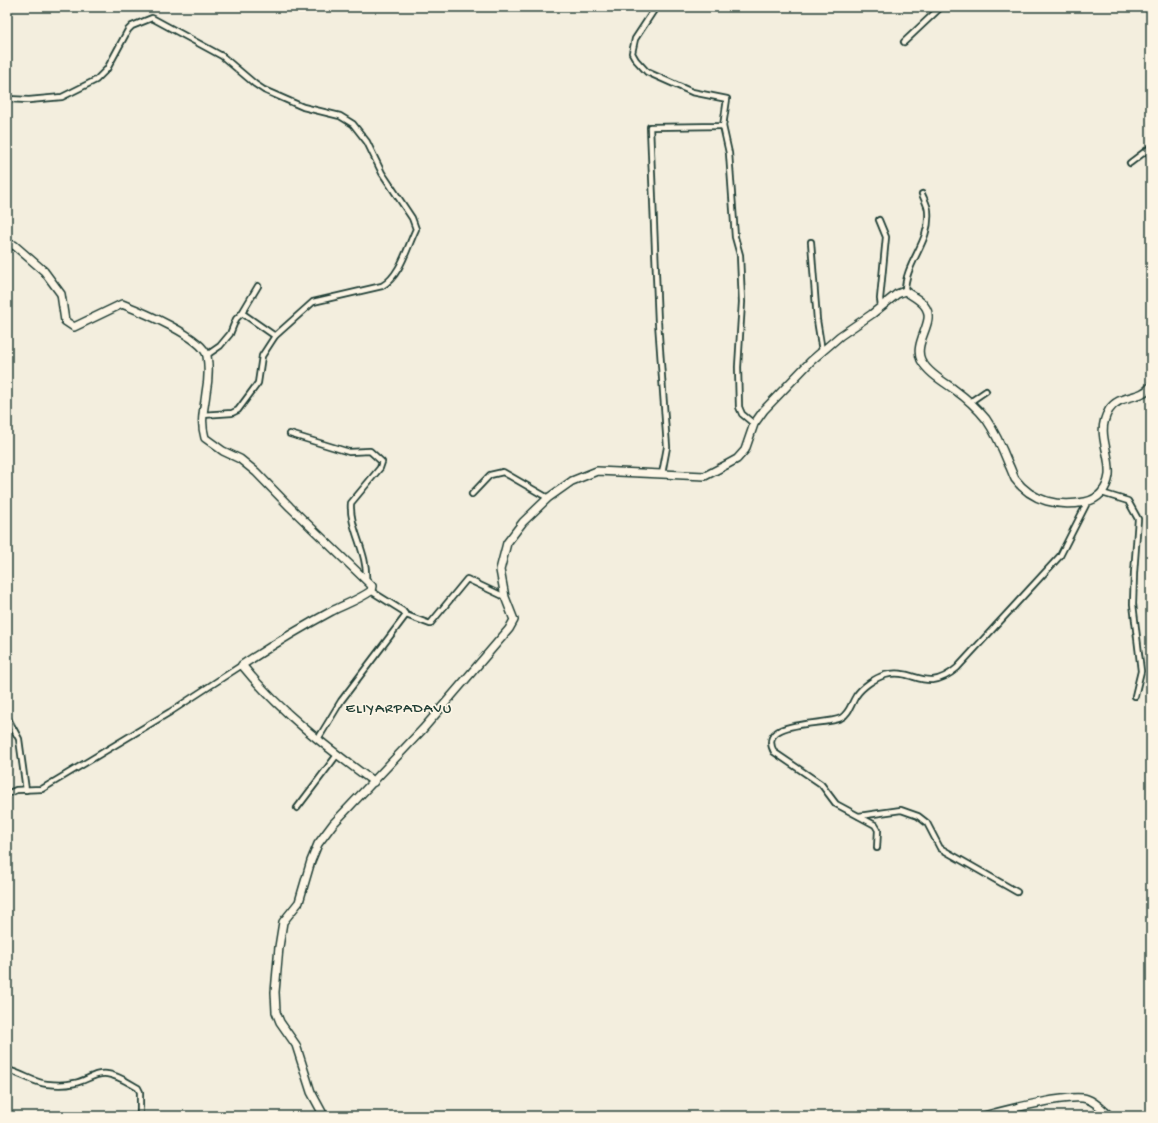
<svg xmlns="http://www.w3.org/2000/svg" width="1158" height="1123" viewBox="0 0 1158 1123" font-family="'Gochi Hand',sans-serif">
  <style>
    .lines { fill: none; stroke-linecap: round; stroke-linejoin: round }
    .street-casing { stroke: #1f3d34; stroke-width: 8 }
    .secondary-casing { stroke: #1f3d34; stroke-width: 10 }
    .street { stroke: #fcf5e5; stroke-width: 4.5 }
    .secondary { stroke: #fcf5e5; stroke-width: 7 }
    .labels { text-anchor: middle; stroke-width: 3.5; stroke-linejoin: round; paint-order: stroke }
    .quarter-label { font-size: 15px; letter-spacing: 1px; fill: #1f3d34; stroke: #fcf5e5 }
  </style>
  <rect width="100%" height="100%" fill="#f3eede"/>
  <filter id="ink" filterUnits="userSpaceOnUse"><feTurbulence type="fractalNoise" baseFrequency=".025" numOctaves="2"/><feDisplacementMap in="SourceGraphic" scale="8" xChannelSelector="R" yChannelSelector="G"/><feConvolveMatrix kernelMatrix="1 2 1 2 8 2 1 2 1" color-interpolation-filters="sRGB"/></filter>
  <g filter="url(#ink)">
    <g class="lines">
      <g class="street-casing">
        <g id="street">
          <polyline points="656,7 635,39 632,53 636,60 647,72 692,92 727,99 723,126 650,127 658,322 667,447 662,474"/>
          <polyline points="904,42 941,7"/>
          <path d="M 7,99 L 29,100 L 62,97 L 96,80 L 107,69 L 128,30 L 132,26 L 152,18 L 222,56 L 255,84 L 264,90 L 303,107 L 340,116 L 353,124 L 367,142 L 382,173 L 412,218 L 416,229 C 407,248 400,276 382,286 L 313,302 L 275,336 L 262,356 L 258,383 L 238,410 L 232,413 L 202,415"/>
          <polyline points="723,126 729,153 735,237 740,255 742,302 738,367 739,407 742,414 754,424"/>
          <polyline points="1130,163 1151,147"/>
          <polyline points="879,220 886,237 880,299 881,306"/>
          <polyline points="811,242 817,320 822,351"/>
          <path d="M 905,291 C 905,262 931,243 928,211 C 928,206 924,199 922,194"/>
          <polyline points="242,313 275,336"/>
          <polyline points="207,355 220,346 230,334 236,319 242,313 258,286"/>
          <polyline points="970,402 986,391"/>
          <path d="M 290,434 L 349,452 L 370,451 L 382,462 L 380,468 L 351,503 C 349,528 368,553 366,579"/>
          <polyline points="1102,493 1128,501 1138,519 1134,573 1133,604 1141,671 1135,696"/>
          <polyline points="472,494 490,475 503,472 548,498"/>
          <polyline points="371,591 403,611 406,615 430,624 467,579 505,597"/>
          <polyline points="7,717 19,739 26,790"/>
          <polyline points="318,739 341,701 406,615"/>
          <polyline points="7,794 16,790 42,789 170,712 242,665"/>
          <polyline points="297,808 337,755"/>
          <polyline points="859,816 901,810 918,816 927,823 940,848 1017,892"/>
          <path d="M 877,848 L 878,830 L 875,825 L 836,804 L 821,784 L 774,752 C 756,719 826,726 841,718 C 849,714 851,704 856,696 C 862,687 875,678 885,675 C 914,667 925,695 957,668 L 1060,556 L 1088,501"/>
          <path d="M 7,1070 C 21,1073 34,1083 47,1084 C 56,1085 67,1085 75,1083 C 86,1081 96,1072 107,1074 C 118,1075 129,1083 138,1088 L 140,1092 L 140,1116"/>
        </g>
      </g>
      <g class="secondary-casing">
        <g id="secondary">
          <path d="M 7,246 L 14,245 L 44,271 L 61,294 L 65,321 L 74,327 L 122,304 C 140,311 203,337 207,356 C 209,367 208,382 206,393 C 204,411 200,420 205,438 L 223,451 L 240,459 L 256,472 L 290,507 L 372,586 L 371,591 C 358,600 346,604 332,611 C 302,627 271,646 242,665 C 279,711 326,747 374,782"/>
          <path d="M 324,1116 L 311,1092 L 296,1045 L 280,1022 L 276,1012 L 275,992 L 279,947 L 283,922 L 299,902 L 311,861 L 318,844 L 333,824 L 423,729 L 509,629 L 514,620 L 505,597 L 500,570 L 507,543 L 523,522 L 548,498 L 572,481 L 597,471 L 705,476 L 726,465 L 737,459 L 745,450 L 754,424 L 764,410 L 811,361 L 840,336 L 872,314 L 897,294 L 905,291 C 912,296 922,300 926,308 C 935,322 913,343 921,360 C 928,373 944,382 955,390 C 966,398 977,408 986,419 C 995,432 1003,450 1009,465 C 1011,469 1013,475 1015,479 C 1032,502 1059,507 1085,502 C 1099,499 1107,489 1109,475 C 1111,452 1095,433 1109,410 C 1120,393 1140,401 1151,386"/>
          <path d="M 983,1116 C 1003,1111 1070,1093 1087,1099 C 1096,1102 1103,1110 1110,1116"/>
        </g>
      </g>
      <use href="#street" class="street"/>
      <use href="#secondary" class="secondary"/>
    </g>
  </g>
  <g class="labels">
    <g class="quarter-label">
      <text x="399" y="712">ELIYARPADAVU</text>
    </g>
  </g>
  <rect width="1158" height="1123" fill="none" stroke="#fcf5e5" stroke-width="24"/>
  <rect x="12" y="12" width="1134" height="1099" fill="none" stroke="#1f3d34" stroke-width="1.5" filter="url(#ink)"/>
</svg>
